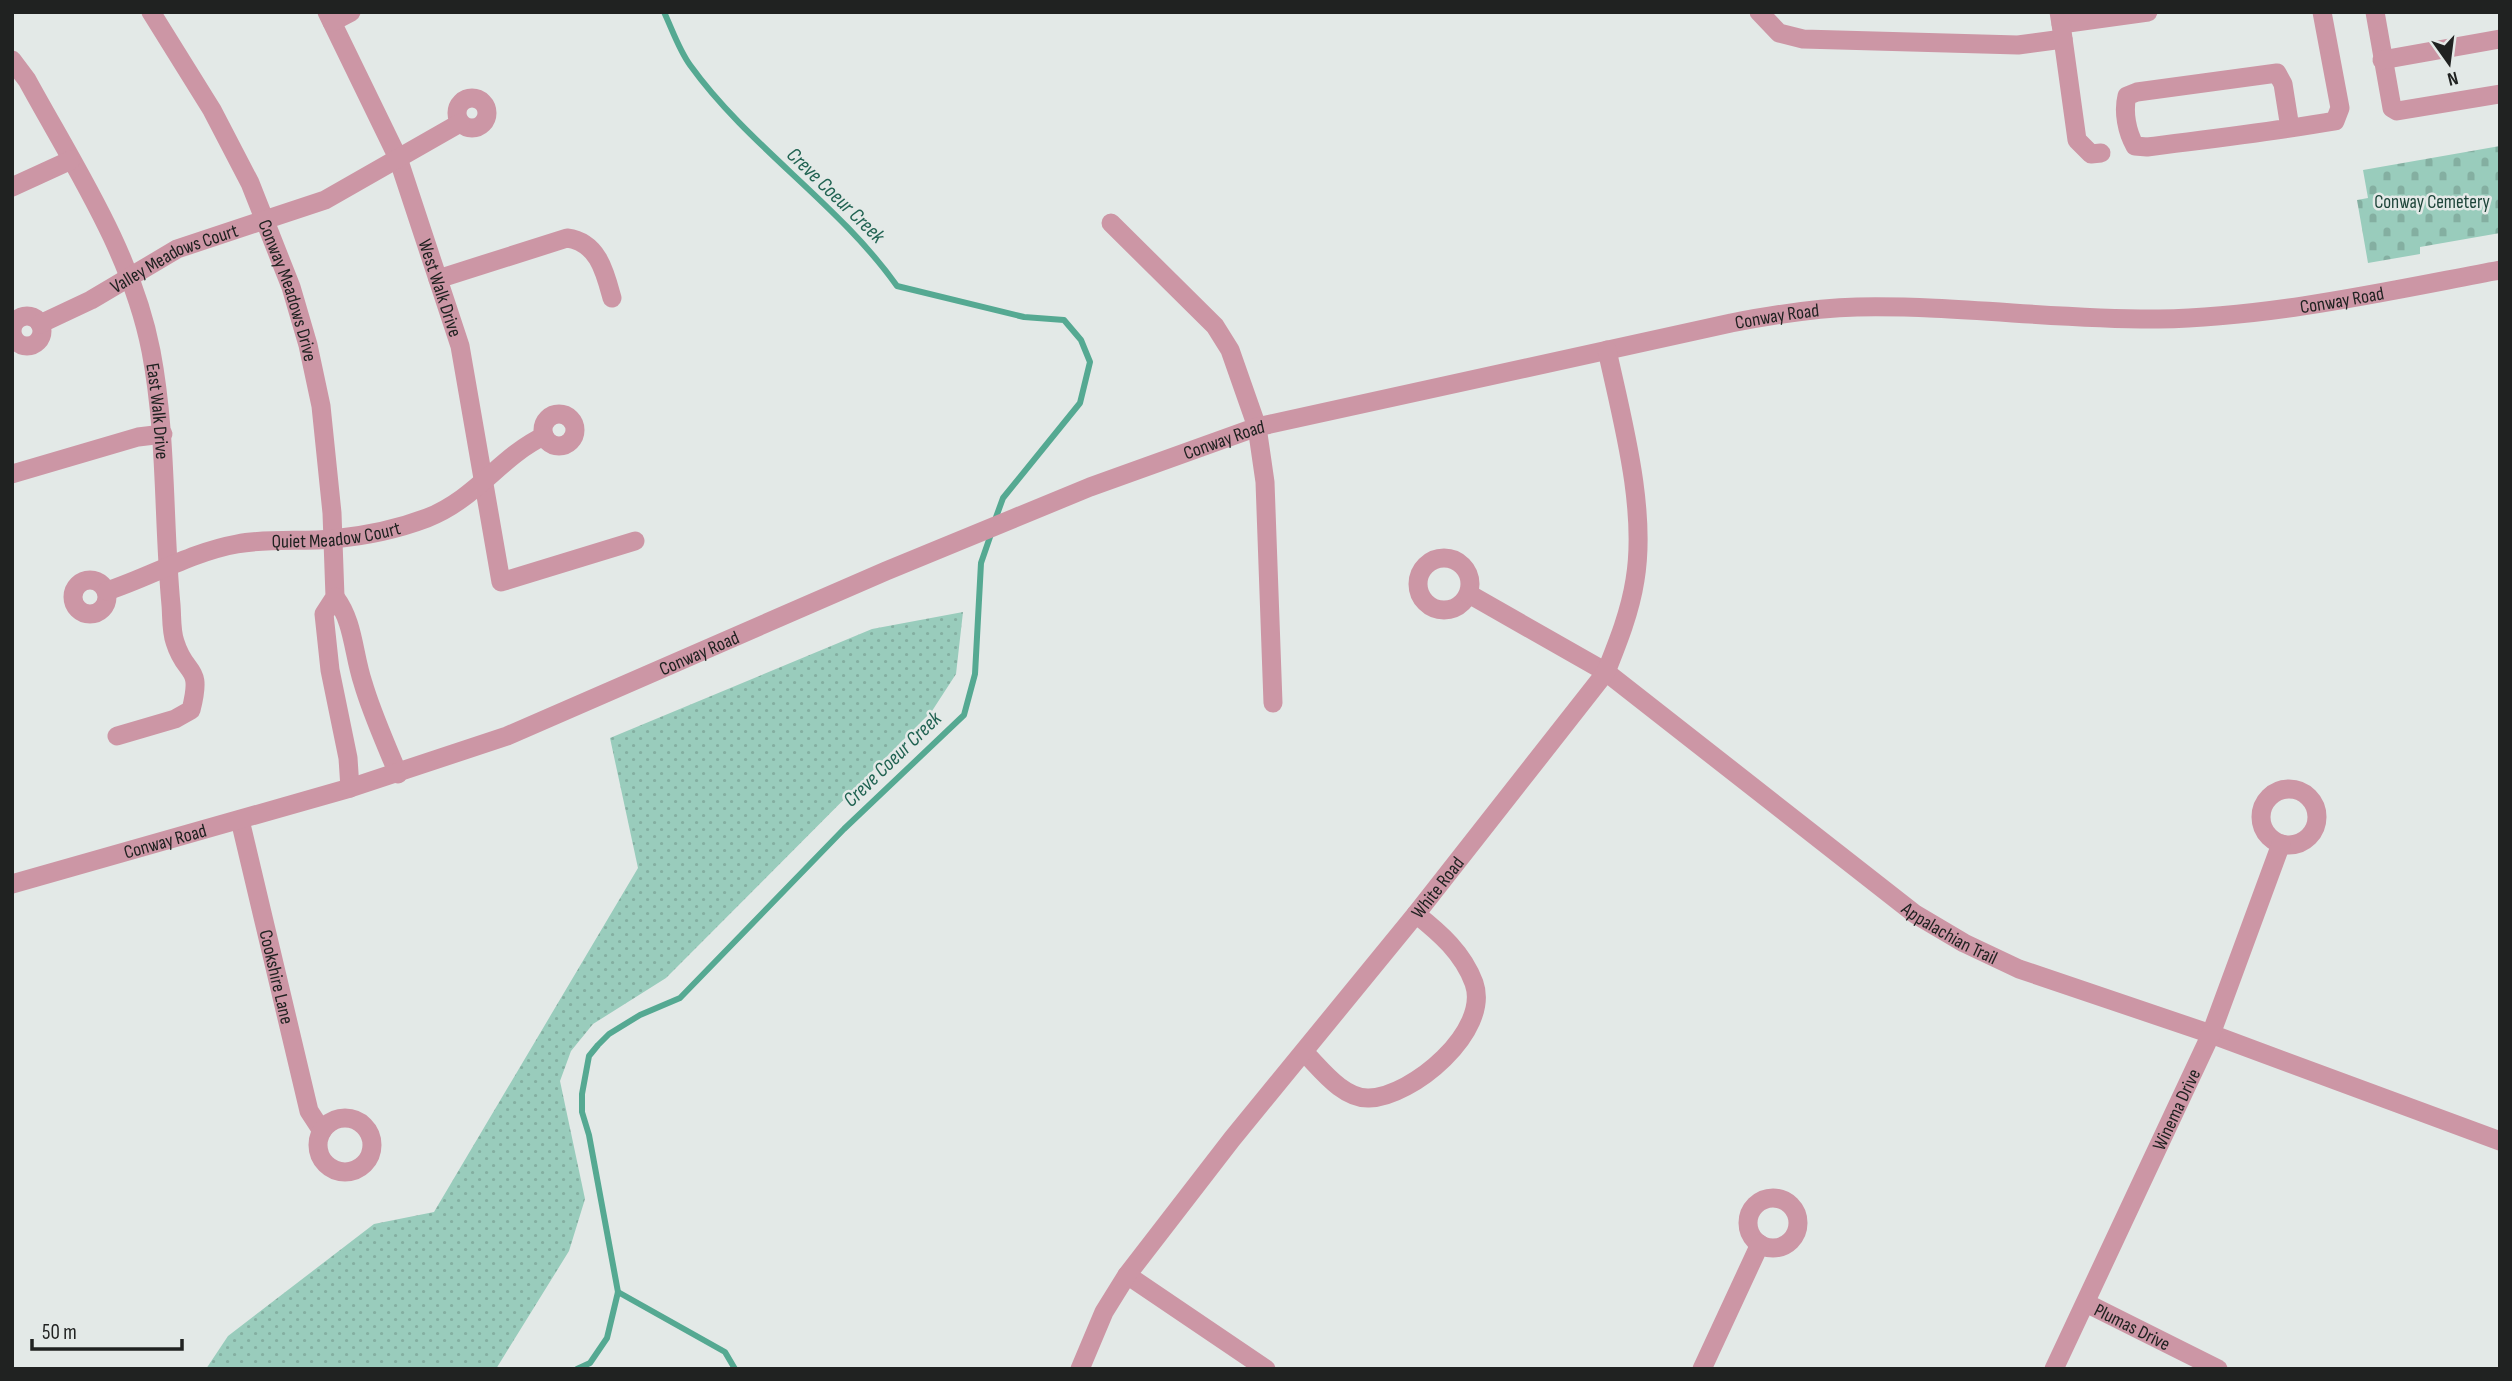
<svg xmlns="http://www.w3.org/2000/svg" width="2512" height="1381" viewBox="0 0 2512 1381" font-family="'Sofia Sans Condensed',sans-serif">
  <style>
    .grass { fill: url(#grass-dots) }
    .cemetery { fill: url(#cemetery-stones) }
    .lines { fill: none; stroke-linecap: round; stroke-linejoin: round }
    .stream { stroke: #55a992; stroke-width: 6 }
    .minor { stroke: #cc96a5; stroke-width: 19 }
    .labels { text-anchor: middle; stroke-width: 5; stroke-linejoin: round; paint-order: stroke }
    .park-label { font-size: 19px; fill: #1d4439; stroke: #e3e9e7 }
    .street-label { font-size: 19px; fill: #202221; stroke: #e3e9e7 }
    .water-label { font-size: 21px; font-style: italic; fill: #216352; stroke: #e3e9e7 }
  </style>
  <defs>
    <pattern id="grass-dots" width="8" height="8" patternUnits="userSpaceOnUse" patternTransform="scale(1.75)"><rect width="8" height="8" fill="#99ccbc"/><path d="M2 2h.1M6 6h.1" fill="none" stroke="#84afa1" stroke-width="1.8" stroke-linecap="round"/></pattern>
    <pattern id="cemetery-stones" width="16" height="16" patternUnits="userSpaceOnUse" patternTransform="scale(1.75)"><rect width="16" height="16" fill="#99ccbc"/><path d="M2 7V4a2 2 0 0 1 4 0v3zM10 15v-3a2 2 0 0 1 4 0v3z" fill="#84afa1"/></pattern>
  </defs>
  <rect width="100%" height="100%" fill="#e3e9e7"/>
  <polygon class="grass" points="963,612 956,674 932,711 666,978 593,1024 571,1051 560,1081 585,1199 569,1251 496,1369 206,1369 228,1336 374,1224 434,1212 638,868 610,738 872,629"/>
  <polygon class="cemetery" points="2500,146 2500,233 2420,247 2420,254 2368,263 2357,200 2368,198 2363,170"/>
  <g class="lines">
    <g class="stream">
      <path d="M 664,12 C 672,29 679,50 690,65 C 749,147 839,204 897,286 L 1024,317 L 1064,320 L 1081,340 L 1090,362 L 1080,403 L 1003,498 L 995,520"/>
      <polyline points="618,1292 725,1352 735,1369"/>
      <polyline points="577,1369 590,1363 607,1338 618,1292 589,1135 582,1112 582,1094 589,1056 598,1045 609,1034 640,1015 680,998 844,829 964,715 975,674 981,563 991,534"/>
    </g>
    <g class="minor">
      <path id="s1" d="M 151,12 L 212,110 L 250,183 L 291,287 L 308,345 L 321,406 L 332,513 L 335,597 L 324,614 L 330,670 L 348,758 L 350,788"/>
      <path id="s2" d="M 327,12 L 398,158 L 460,346 L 501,582 L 635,541"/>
      <polyline points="1759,12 1779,33 1803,39 2018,45 2063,39"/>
      <polyline points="2059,12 2061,24 2148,12"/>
      <polyline points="2375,12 2392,108 2397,111 2500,94"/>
      <polyline points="332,22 351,12"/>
      <polyline points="2061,24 2077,140 2091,154 2101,153"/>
      <path id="s3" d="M 12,60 L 27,80 C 74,166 132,253 151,351 C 167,435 163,520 171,605 C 172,617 171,631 175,642 C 186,678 203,663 191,710 L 175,719 L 117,736"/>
      <polyline points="2382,60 2500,39"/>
      <circle cx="472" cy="113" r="15"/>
      <path d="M 2290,128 L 2283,84 L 2277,73 L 2137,92 L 2127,96 C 2123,112 2127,132 2135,146 L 2147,147 C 2209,139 2272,132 2335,121 L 2340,108 L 2322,12"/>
      <polyline points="12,187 71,160"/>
      <polyline points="1111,223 1215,326 1230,350 1257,427 1265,482 1273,703"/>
      <path d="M 438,279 L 567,238 C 598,242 605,272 612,298"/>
      <circle cx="27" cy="331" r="15"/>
      <path id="s4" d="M 40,324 L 91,300 L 177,249 L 325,200 L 460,123"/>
      <circle cx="559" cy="430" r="16"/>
      <polyline points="12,474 138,437 163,434"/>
      <circle cx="1444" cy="584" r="26"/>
      <circle cx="90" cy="597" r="17"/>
      <path id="s5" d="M 107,591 C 150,577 192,552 237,544 C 269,538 301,542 333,539 C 364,536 398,529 427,518 C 476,499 501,456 544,436"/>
      <path id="s6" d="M 1469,594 L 1606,672 L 1915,914 L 1964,943 L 2019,969 L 2211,1034 L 2500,1141"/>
      <path d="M 335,597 C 354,622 353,653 363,683 C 372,714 386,744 398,774"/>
      <circle cx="2289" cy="817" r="28"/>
      <path id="s7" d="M 240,820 L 309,1111 L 322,1131"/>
      <path id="s8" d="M 12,884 L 350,788 L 507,736 L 886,571 L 1090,487 L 1257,427 L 1731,323 C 1772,315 1814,308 1857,307 C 1958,305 2058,320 2159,319 C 2273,317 2388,291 2500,270"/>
      <path d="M 1305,1053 C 1321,1069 1343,1099 1369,1098 C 1412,1097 1491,1031 1474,983 C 1463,953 1440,933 1416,914"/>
      <circle cx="345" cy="1145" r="27"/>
      <circle cx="1773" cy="1223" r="25"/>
      <polyline points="1127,1275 1266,1369"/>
      <path id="s9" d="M 2086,1303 L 2218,1369"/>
      <path id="s10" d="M 1080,1369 L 1104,1312 L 1127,1275 L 1232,1139 L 1416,914 L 1606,672 C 1618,642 1630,612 1635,580 C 1647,509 1622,419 1607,350"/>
      <polyline points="1702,1369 1760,1244"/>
      <path id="s11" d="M 2054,1369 L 2211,1034 L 2281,844"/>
    </g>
  </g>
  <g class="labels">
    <g class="park-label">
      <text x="2432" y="208">Conway Cemetery</text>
    </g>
    <g class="street-label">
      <text dy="7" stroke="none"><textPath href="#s4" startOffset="150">Valley Meadows Court</textPath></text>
      <text dy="7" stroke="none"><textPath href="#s2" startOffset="299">West Walk Drive</textPath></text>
      <text dy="7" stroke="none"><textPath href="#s1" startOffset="312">Conway Meadows Drive</textPath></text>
      <text dy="7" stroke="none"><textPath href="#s8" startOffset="2427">Conway Road</textPath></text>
      <text dy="7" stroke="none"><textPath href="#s8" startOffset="1860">Conway Road</textPath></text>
      <text dy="7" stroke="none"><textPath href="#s3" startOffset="385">East Walk Drive</textPath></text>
      <text dy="7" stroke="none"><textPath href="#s8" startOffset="1293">Conway Road</textPath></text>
      <text dy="7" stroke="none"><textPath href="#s5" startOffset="238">Quiet Meadow Court</textPath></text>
      <text dy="7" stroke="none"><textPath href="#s8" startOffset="726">Conway Road</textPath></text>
      <text dy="7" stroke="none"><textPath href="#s8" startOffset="159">Conway Road</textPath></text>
      <text dy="7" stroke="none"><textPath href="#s10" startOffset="602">White Road</textPath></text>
      <text dy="7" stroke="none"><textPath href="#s6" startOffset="590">Appalachian Trail</textPath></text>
      <text dy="7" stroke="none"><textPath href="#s7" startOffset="161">Cookshire Lane</textPath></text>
      <text dy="7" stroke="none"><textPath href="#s11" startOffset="287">Winema Drive</textPath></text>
      <text dy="7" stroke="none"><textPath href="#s9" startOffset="52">Plumas Drive</textPath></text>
    </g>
    <g class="water-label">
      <text transform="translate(836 195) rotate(44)" y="7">Creve Coeur Creek</text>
      <text transform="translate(892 759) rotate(-44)" y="7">Creve Coeur Creek</text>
    </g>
  </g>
  <rect width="2512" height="1381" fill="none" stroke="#202221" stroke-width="28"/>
  <g transform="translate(2449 63) rotate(166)" stroke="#e3e9e7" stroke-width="5" paint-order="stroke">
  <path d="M0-5L12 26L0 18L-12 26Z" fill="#202221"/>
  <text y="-10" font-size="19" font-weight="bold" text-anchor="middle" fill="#202221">N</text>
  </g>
  <path d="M32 1339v10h150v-10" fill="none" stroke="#202221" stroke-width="3.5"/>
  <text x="42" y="1339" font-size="21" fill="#202221" stroke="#e3e9e7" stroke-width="5" paint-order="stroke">50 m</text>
</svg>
